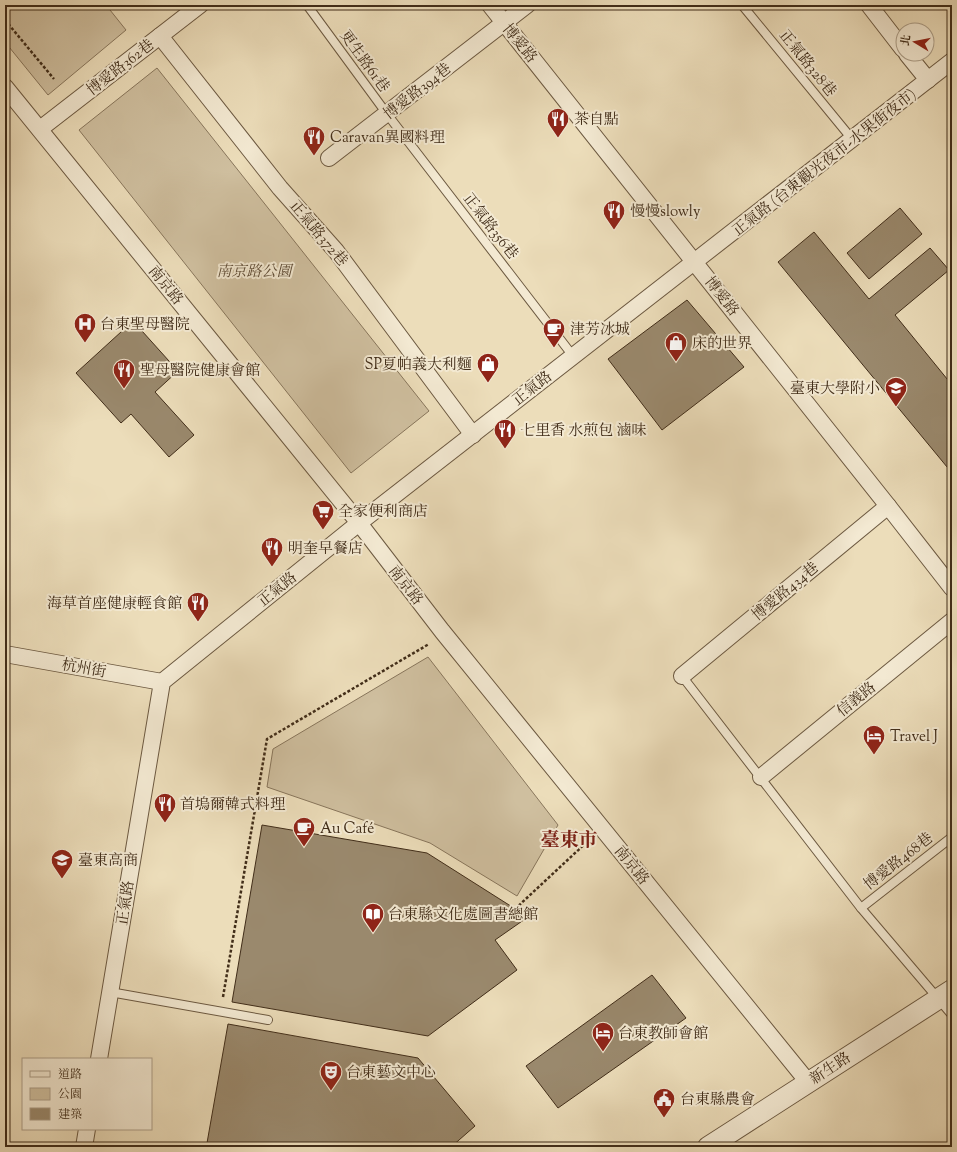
<svg xmlns="http://www.w3.org/2000/svg" width="957" height="1152" viewBox="0 0 957 1152" font-family="'Sorts Mill Goudy','Noto Serif TC',serif">
  <style>
    .green { fill: #cfbf9f; stroke: #88765c }
    .lines { fill: none; stroke-linecap: round; stroke-linejoin: round }
    .stream { stroke: #857359; stroke-width: 6 }
    .building { fill: #9a896d; stroke: #412d19 }
    .service-casing { stroke: #6c5941; stroke-width: 10 }
    .minor-casing { stroke: #6c5941; stroke-width: 18 }
    .tertiary-casing { stroke: #6c5941; stroke-width: 22 }
    .path { stroke: #412d19; stroke-width: 2.5; stroke-dasharray: 3 2; stroke-linecap: butt }
    .service { stroke: #f3e9d2; stroke-width: 8 }
    .minor { stroke: #f3e9d2; stroke-width: 16 }
    .tertiary { stroke: #f3e9d2; stroke-width: 20 }
    .labels { text-anchor: middle; stroke-width: 4; stroke-linejoin: round; paint-order: stroke }
    .street-label { font-size: 15px; fill: #412d19; stroke: #f3e9d2 }
    .poi-label { font-size: 15px; fill: #412d19; stroke: #f3e9d2; text-anchor: start }
    .park-label { font-size: 15px; font-style: italic; fill: #5d4a34; stroke: #f3e9d2 }
    .district-label { font-size: 19px; font-weight: bold; fill: #7a1f14; stroke: #f3e9d2 }
  </style>
  <rect width="100%" height="100%" fill="#ecddba"/>
  <filter id="stains"><feTurbulence type="fractalNoise" baseFrequency=".005" numOctaves="4"/><feColorMatrix values="0 0 0 0 .2 0 0 0 0 .09 0 0 0 0 .02 0 0 0 .5 -.17"/></filter>
  <radialGradient id="worn" r=".72"><stop offset=".6" stop-color="#630" stop-opacity="0"/><stop offset="1" stop-color="#630" stop-opacity=".3"/></radialGradient>
  <g class="green">
    <polygon points="5,5 106,5 126,30 48,95 5,42"/>
    <polygon points="157,68 429,411 351,473 79,130"/>
    <polygon points="428,657 558,825 517,896 430,843 267,787 273,749"/>
  </g>
  <g class="lines">
    <polyline class="stream" points="952,1027 952,1028"/>
  </g>
  <g class="building">
    <polygon points="900,208 922,234 869,279 847,253"/>
    <polygon points="814,232 869,299 930,248 949,270 895,315 952,385 952,473 778,262"/>
    <polygon points="687,300 744,367 662,430 608,359"/>
    <polygon points="133,321 178,371 155,392 194,435 169,457 131,414 121,423 76,373"/>
    <polygon points="262,825 427,853 528,917 495,940 517,970 428,1036 232,1002"/>
    <polygon points="652,975 686,1018 558,1108 526,1066"/>
    <polygon points="228,1024 418,1058 475,1126 451,1147 213,1147 207,1143"/>
  </g>
  <g class="lines">
    <g class="service-casing">
      <g id="service">
        <polyline points="307,5 387,114 573,356"/>
        <polyline points="742,5 852,139"/>
        <polyline points="682,676 861,908 952,1015"/>
        <polyline points="861,908 952,837"/>
        <polyline points="110,992 268,1020"/>
      </g>
    </g>
    <g class="minor-casing">
      <g id="minor">
        <polyline points="490,5 888,506 952,588"/>
        <polyline points="869,5 903,49"/>
        <polyline points="160,36 280,188 336,251 473,435"/>
        <polyline points="907,54 928,80"/>
        <polyline points="5,87 359,523 442,631 808,1082"/>
        <polyline points="40,129 200,5"/>
        <polyline points="329,158 527,5"/>
        <polyline points="5,654 162,682"/>
        <polyline points="682,676 888,506"/>
        <polyline points="761,777 952,621"/>
        <polyline points="99,1059 162,682 359,523 952,61"/>
        <polyline points="84,1147 87,1129"/>
      </g>
    </g>
    <g class="tertiary-casing">
      <polyline id="tertiary" points="708,1147 952,990"/>
    </g>
    <g class="path">
      <polyline points="5,20 54,79"/>
      <polyline points="515,909 589,840"/>
      <polyline points="223,997 267,739 429,644"/>
    </g>
    <use href="#service" class="service"/>
    <use href="#minor" class="minor"/>
    <use href="#tertiary" class="tertiary"/>
  </g>
  <defs>
    <g id="restaurant-pin" transform="scale(1.15)"><path d="M0 17L-7.5 6A9.5 9.5 0 1 1 7.5 6Z" fill="#8f2418" stroke="#f3e9d2"/><path d="M-5-6h1v4h1v-4h1v4h1v-4h1v5L-1.5 .5V6h-2V.5L-5-1ZM5-6V6H3V1.5H1.5Q1.5-4 5-6Z" fill="#fff"/></g>
    <g id="hospital-pin" transform="scale(1.15)"><path d="M0 17L-7.5 6A9.5 9.5 0 1 1 7.5 6Z" fill="#8f2418" stroke="#f3e9d2"/><path d="M-5-5h3v3.5h4V-5h3V5h-3V1.5h-4V5h-3Z" fill="#fff"/></g>
    <g id="cafe-pin" transform="scale(1.15)"><path d="M0 17L-7.5 6A9.5 9.5 0 1 1 7.5 6Z" fill="#8f2418" stroke="#f3e9d2"/><path d="M-5.5-4.5H6V0H3Q3 3.5 0 3.5H-2.5Q-5.5 3.5-5.5 0ZM3-3.2v2h1.7v-2ZM-6 4.5H4V6H-6Z" fill="#fff"/></g>
    <g id="shop-pin" transform="scale(1.15)"><path d="M0 17L-7.5 6A9.5 9.5 0 1 1 7.5 6Z" fill="#8f2418" stroke="#f3e9d2"/><path d="M-5-2.5h2.3a2.7 3.5 0 0 1 5.4 0H5L5.5 6h-11ZM-1.5-2.5h3a1.5 2.3 0 0 0-3 0Z" fill="#fff"/></g>
    <g id="school-pin" transform="scale(1.15)"><path d="M0 17L-7.5 6A9.5 9.5 0 1 1 7.5 6Z" fill="#8f2418" stroke="#f3e9d2"/><path d="M0-5L7-2L0 1L-7-2ZM-4 1L0 2.5L4 1V4Q0 6-4 4Z" fill="#fff"/></g>
    <g id="supermarket-pin" transform="scale(1.15)"><path d="M0 17L-7.5 6A9.5 9.5 0 1 1 7.5 6Z" fill="#8f2418" stroke="#f3e9d2"/><path d="M-6-5.5h2.5l.6 2H6L4.5 2H-2.5L-4.4-4H-6ZM-1.5 3.2a1.3 1.3 0 1 0 .1 0ZM3 3.2a1.3 1.3 0 1 0 .1 0Z" fill="#fff"/></g>
    <g id="hotel-pin" transform="scale(1.15)"><path d="M0 17L-7.5 6A9.5 9.5 0 1 1 7.5 6Z" fill="#8f2418" stroke="#f3e9d2"/><path d="M-6-4.5h1.5V1H6V5H4.5V3h-9V5H-6ZM-4 0a1.8 1.8 0 1 1 3.6 0ZM.5 0V-2.5h3Q6-2.5 6 0Z" fill="#fff"/></g>
    <g id="library-pin" transform="scale(1.15)"><path d="M0 17L-7.5 6A9.5 9.5 0 1 1 7.5 6Z" fill="#8f2418" stroke="#f3e9d2"/><path d="M-6-4Q-3-5.5-.7-3.5V5Q-3 3-6 4ZM6-4Q3-5.5 .7-3.5V5Q3 3 6 4Z" fill="#fff"/></g>
    <g id="theatre-pin" transform="scale(1.15)"><path d="M0 17L-7.5 6A9.5 9.5 0 1 1 7.5 6Z" fill="#8f2418" stroke="#f3e9d2"/><path d="M-5-5.5Q0-4 5-5.5V0Q5 5 0 6Q-5 5-5 0ZM-3.3-2.5H-1v1.5H-3.3ZM1-2.5H3.3v1.5H1ZM-2.8 1Q0 5.5 2.8 1Z" fill="#fff"/></g>
    <g id="civic-pin" transform="scale(1.15)"><path d="M0 17L-7.5 6A9.5 9.5 0 1 1 7.5 6Z" fill="#8f2418" stroke="#f3e9d2"/><path d="M-.6-6.5H3V-4.5H.6V-3L4-1V1h2V6H-6V1h2V-1L-.6-3ZM-1.2 2.5V6h2.4V2.5Z" fill="#fff"/></g>
  </defs>
  <g fill-rule="evenodd">
    <use href="#restaurant-pin" x="558" y="119"/>
    <use href="#restaurant-pin" x="314" y="137"/>
    <use href="#restaurant-pin" x="614" y="211"/>
    <use href="#hospital-pin" x="85" y="324"/>
    <use href="#cafe-pin" x="554" y="329"/>
    <use href="#shop-pin" x="676" y="343"/>
    <use href="#shop-pin" x="488" y="364"/>
    <use href="#restaurant-pin" x="124" y="370"/>
    <use href="#school-pin" x="896" y="388"/>
    <use href="#restaurant-pin" x="505" y="430"/>
    <use href="#supermarket-pin" x="323" y="511"/>
    <use href="#restaurant-pin" x="272" y="548"/>
    <use href="#restaurant-pin" x="198" y="603"/>
    <use href="#hotel-pin" x="874" y="736"/>
    <use href="#restaurant-pin" x="165" y="804"/>
    <use href="#cafe-pin" x="304" y="828"/>
    <use href="#school-pin" x="62" y="860"/>
    <use href="#library-pin" x="373" y="914"/>
    <use href="#hotel-pin" x="603" y="1033"/>
    <use href="#theatre-pin" x="331" y="1072"/>
    <use href="#civic-pin" x="664" y="1099"/>
  </g>
  <g class="labels">
    <g class="street-label">
      <text transform="translate(520 43) rotate(51)" y="5">博愛路</text>
      <text transform="translate(365 61) rotate(54)" y="5">更生路61巷</text>
      <text transform="translate(808 63) rotate(51)" y="5">正氣路328巷</text>
      <text transform="translate(120 67) rotate(-38)" y="5">博愛路362巷</text>
      <text transform="translate(417 91) rotate(-38)" y="5">博愛路394巷</text>
      <text transform="translate(824 162) rotate(-38)" y="5">正氣路 (台東觀光夜市-水果街夜市)</text>
      <text transform="translate(491 226) rotate(52)" y="5">正氣路356巷</text>
      <text transform="translate(319 233) rotate(50)" y="5">正氣路372巷</text>
      <text transform="translate(166 285) rotate(51)" y="5">南京路</text>
      <text transform="translate(722 296) rotate(52)" y="5">博愛路</text>
      <text transform="translate(532 388) rotate(-38)" y="5">正氣路</text>
      <text transform="translate(406 585) rotate(52)" y="5">南京路</text>
      <text transform="translate(277 589) rotate(-39)" y="5">正氣路</text>
      <text transform="translate(785 591) rotate(-40)" y="5">博愛路434巷</text>
      <text transform="translate(84 668) rotate(10)" y="5">杭州街</text>
      <text transform="translate(856 699) rotate(-39)" y="5">信義路</text>
      <text transform="translate(898 861) rotate(-38)" y="5">博愛路468巷</text>
      <text transform="translate(632 865) rotate(51)" y="5">南京路</text>
      <text transform="translate(125 903) rotate(-81)" y="5">正氣路</text>
      <text transform="translate(830 1068) rotate(-33)" y="5">新生路</text>
    </g>
    <g class="poi-label">
      <text x="574" y="124">茶自點</text>
      <text x="330" y="142">Caravan異國料理</text>
      <text x="630" y="216">慢慢slowly</text>
      <text x="100" y="329">台東聖母醫院</text>
      <text x="570" y="334">津芳冰城</text>
      <text x="692" y="348">床的世界</text>
      <text x="472" y="369" text-anchor="end">SP夏帕義大利麵</text>
      <text x="140" y="375">聖母醫院健康會館</text>
      <text x="880" y="393" text-anchor="end">臺東大學附小</text>
      <text x="520" y="435">七里香 水煎包 滷味</text>
      <text x="338" y="516">全家便利商店</text>
      <text x="288" y="553">明奎早餐店</text>
      <text x="182" y="608" text-anchor="end">海草首座健康輕食館</text>
      <text x="890" y="741">Travel J</text>
      <text x="180" y="809">首塢爾韓式料理</text>
      <text x="320" y="833">Au Café</text>
      <text x="78" y="865">臺東高商</text>
      <text x="388" y="919">台東縣文化處圖書總館</text>
      <text x="618" y="1038">台東教師會館</text>
      <text x="346" y="1077">台東藝文中心</text>
      <text x="680" y="1104">台東縣農會</text>
    </g>
    <g class="park-label">
      <text x="254" y="276">南京路公園</text>
    </g>
    <g class="district-label">
      <text x="569" y="846">臺東市</text>
    </g>
  </g>
  <rect width="957" height="1152" fill="none" stroke="#ecddba" stroke-width="20"/>
  <rect x="6" y="6" width="945" height="1140" fill="none" stroke="#412d19" stroke-width="2"/>
  <rect x="10" y="10" width="937" height="1132" fill="none" stroke="#412d19"/>
  <rect x="22" y="1058" width="130" height="72" fill="#f3e9d2" stroke="#ac9e88"/>
  <rect x="30" y="1071" width="20" height="6" fill="#f3e9d2" stroke="#ac9e88"/>
  <text x="58" y="1078" font-size="12" fill="#412d19">道路</text>
  <rect x="30" y="1088" width="20" height="12" fill="#cfbf9f" stroke="#ac9e88"/>
  <text x="58" y="1098" font-size="12" fill="#412d19">公園</text>
  <rect x="30" y="1108" width="20" height="12" fill="#9a896d" stroke="#ac9e88"/>
  <text x="58" y="1118" font-size="12" fill="#412d19">建築</text>
  <g transform="translate(915 42) rotate(280)"><circle r="19" fill="#f3e9d2" stroke="#ac9e88"/>
  <path d="M0-3L7 15L0 10L-7 15Z" fill="#8f2418"/>
  <text y="-6" font-size="11" font-weight="bold" text-anchor="middle" fill="#412d19">北</text>
  </g>
  <rect width="100%" height="100%" filter="url(#stains)"/>
  <rect width="100%" height="100%" fill="url(#worn)"/>
</svg>
